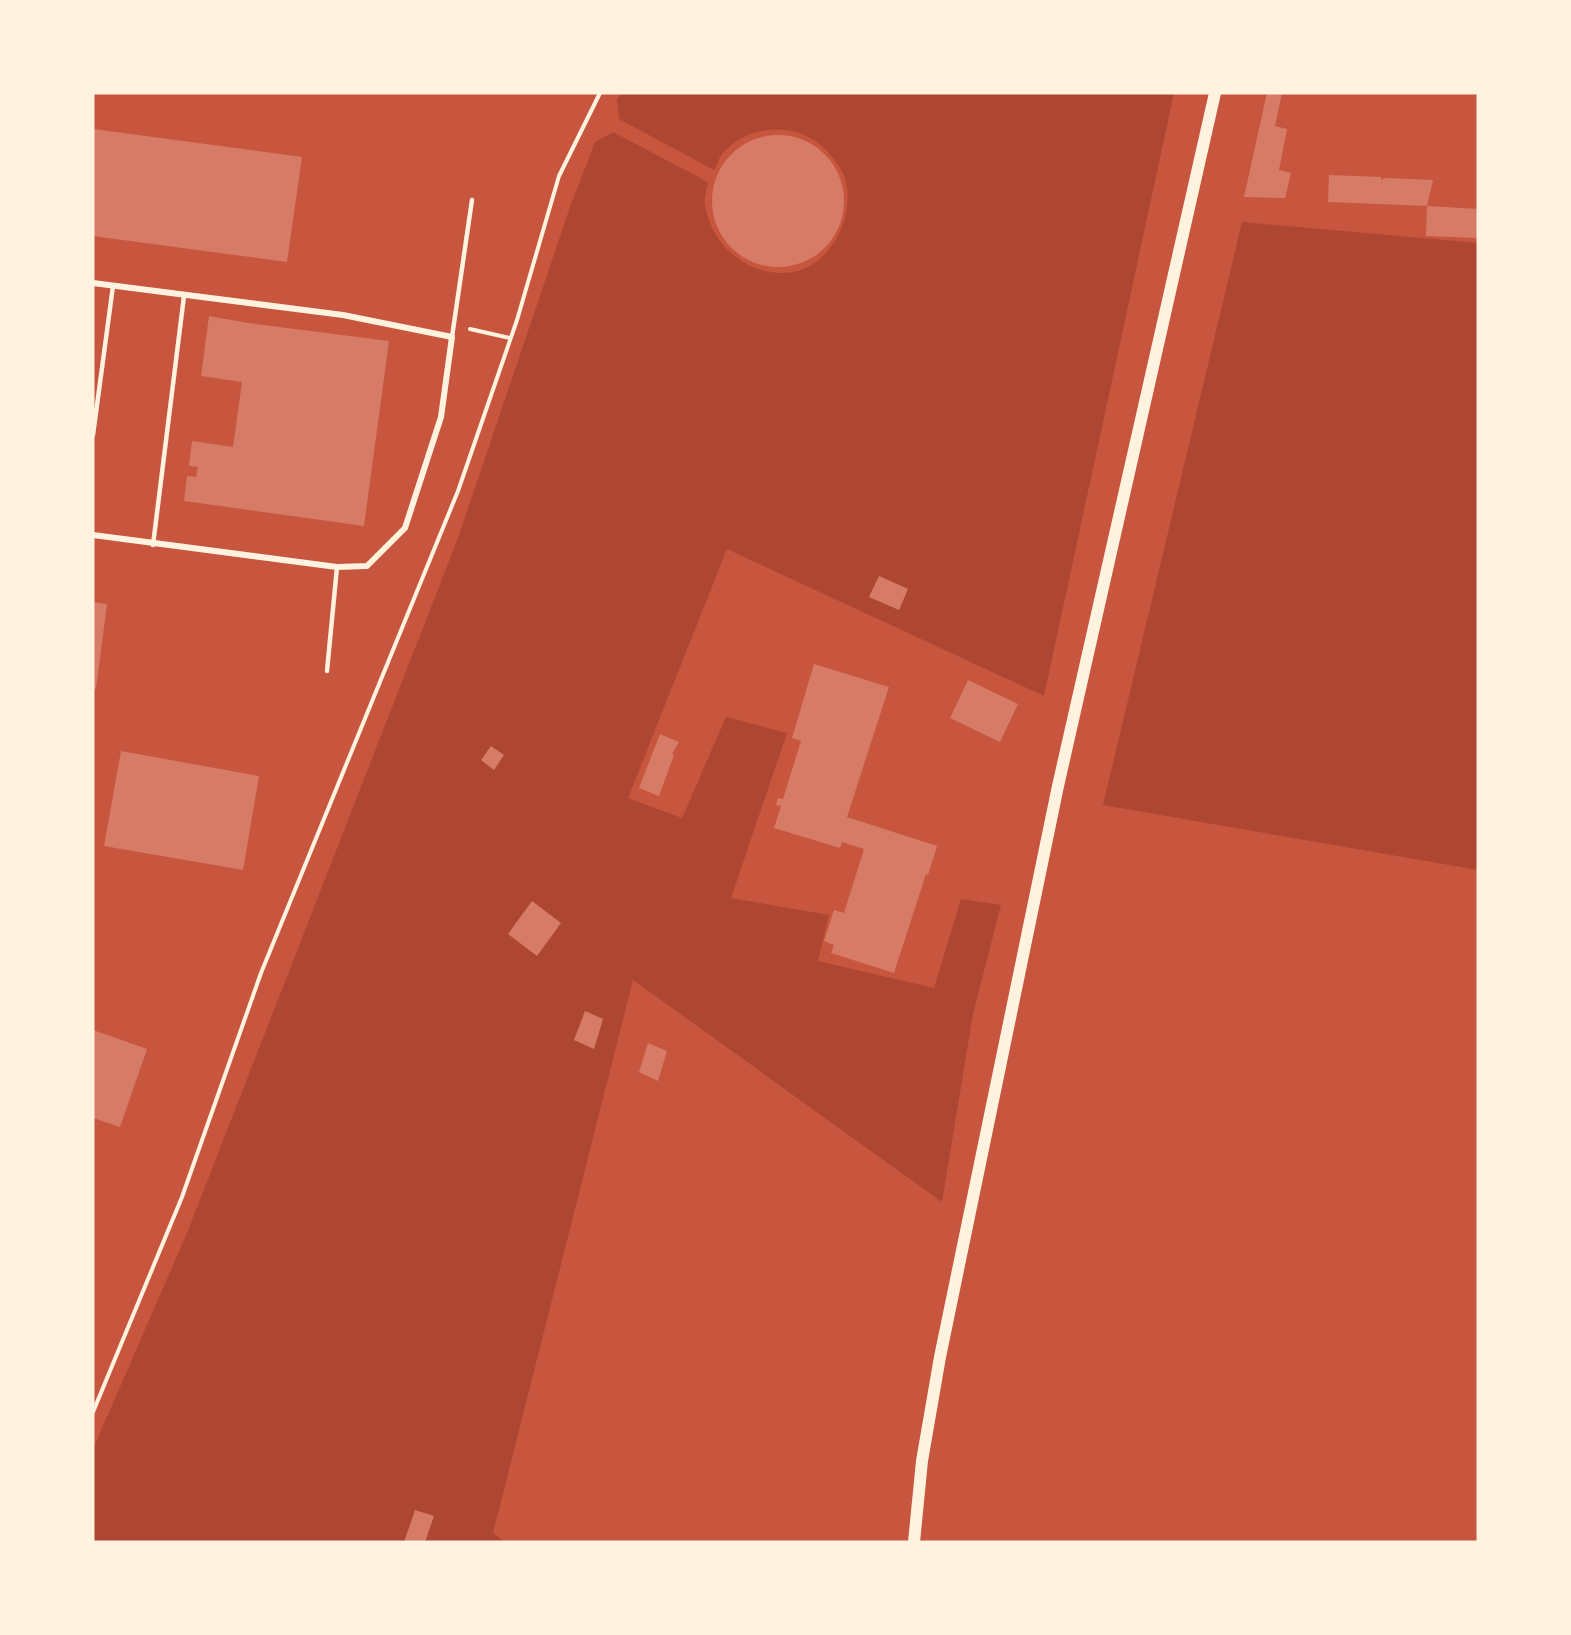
<svg xmlns="http://www.w3.org/2000/svg" width="1571" height="1635" viewBox="0 0 1571 1635" font-family="'Source Sans 3',sans-serif">
  <style>
    .green { fill: #ae4732 }
    .building { fill: #d67c66 }
    .lines { fill: none; stroke-linecap: round; stroke-linejoin: round }
    .path { stroke: #fff3e0; stroke-width: 4 }
    .service { stroke: #fff3e0; stroke-width: 4.5 }
    .minor { stroke: #fff3e0; stroke-width: 6 }
    .secondary { stroke: #fff3e0; stroke-width: 12 }
  </style>
  <rect width="100%" height="100%" fill="#c8553d"/>
  <g class="green">
    <path d="M 621,93 L 1174,93 L 1044,696 L 727,549 L 628,798 L 682,818 L 726,717 L 787,733 L 731,898 L 829,915 L 818,961 L 934,988 L 961,899 L 1001,905 L 973,1014 L 942,1202 L 633,980 L 493,1533 L 505,1542 L 93,1542 L 93,1449 L 187,1233 L 458,538 L 570,207 L 595,142 L 613,132 L 708,182 C 707,189 704,197 705,204 C 710,246 751,279 793,272 C 832,265 856,214 845,178 C 841,167 832,156 824,148 C 796,121 747,124 722,154 C 719,158 717,165 714,170 L 619,119 L 617,100 Z"/>
    <polygon points="1242,222 1478,243 1478,870 1103,805"/>
  </g>
  <g class="building">
    <polygon points="1267,93 1282,93 1275,126 1287,129 1279,170 1291,173 1285,198 1244,197"/>
    <polygon points="93,129 302,157 287,262 93,236"/>
    <circle cx="778" cy="201" r="66"/>
    <polygon points="1329,175 1381,177 1381,180 1385,178 1433,180 1427,206 1478,209 1478,238 1426,236 1427,206 1328,202"/>
    <polygon points="209,316 248,323 389,341 364,526 184,501 187,476 196,477 198,467 189,466 192,441 233,447 242,382 201,376"/>
    <polygon points="879,576 908,589 899,610 869,597"/>
    <polygon points="93,602 107,604 96,689 93,688"/>
    <polygon points="814,664 889,687 847,817 937,846 928,875 926,874 894,973 831,953 834,945 824,941 834,910 844,913 864,849 842,842 840,848 774,828 781,806 776,805 778,798 783,799 801,741 792,738"/>
    <polygon points="968,680 1018,704 1000,742 950,718"/>
    <polygon points="660,734 679,742 672,754 674,755 659,796 639,788"/>
    <polygon points="491,746 504,755 494,770 481,760"/>
    <polygon points="121,751 259,776 243,870 104,846"/>
    <polygon points="532,901 561,923 537,956 508,934"/>
    <polygon points="585,1011 603,1019 594,1049 574,1040"/>
    <polygon points="93,1030 147,1049 120,1127 93,1118"/>
    <polygon points="648,1043 667,1051 658,1081 639,1072"/>
    <polygon points="415,1510 434,1516 425,1542 404,1542"/>
  </g>
  <g class="lines">
    <g class="path">
      <polyline points="470,329 510,338"/>
      <polyline points="93,1412 182,1197 261,973 458,491 517,320 559,176 600,93"/>
    </g>
    <g class="service">
      <polyline points="452,337 472,200"/>
      <polyline points="93,435 113,286"/>
      <polyline points="153,545 184,296"/>
      <polyline points="327,671 337,567"/>
    </g>
    <polyline class="minor" points="93,283 343,315 452,337 441,417 405,528 367,566 337,567 93,535"/>
    <polyline class="secondary" points="914,1542 922,1461 940,1357 1058,786 1215,93"/>
  </g>
  <rect width="1571" height="1635" fill="none" stroke="#fff3e0" stroke-width="189"/>
</svg>
